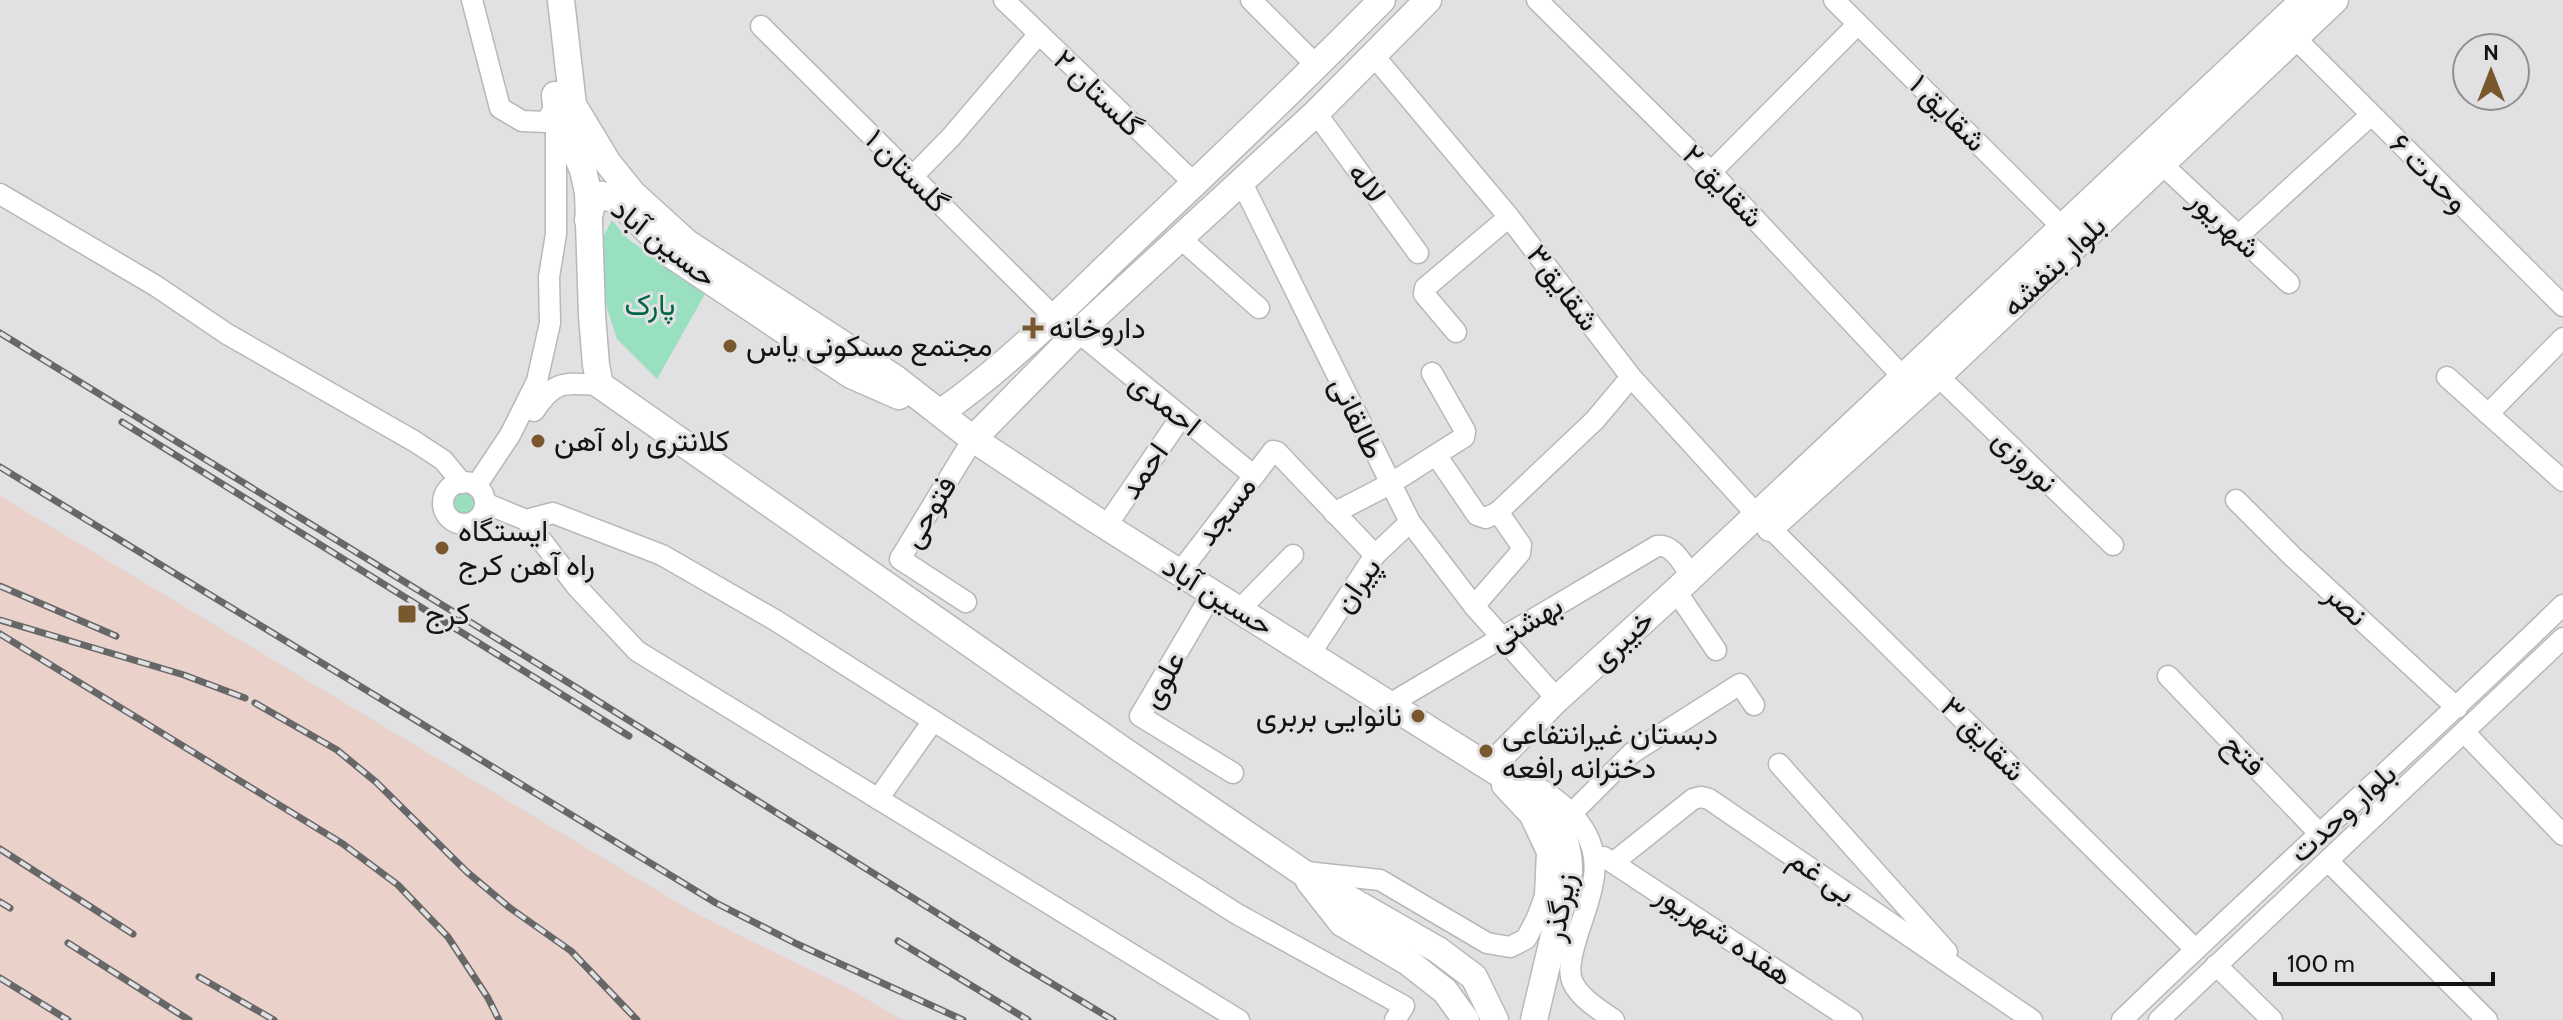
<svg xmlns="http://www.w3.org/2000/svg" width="2563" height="1020" viewBox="0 0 2563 1020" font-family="Cabin,Vazirmatn,sans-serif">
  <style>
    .industrial { fill: #ead1c9 }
    .green { fill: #98e0bf }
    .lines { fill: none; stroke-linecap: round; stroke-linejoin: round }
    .minor-casing { stroke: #b8b8bb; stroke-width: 23 }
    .major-casing { stroke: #b8b8bb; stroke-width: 29 }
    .minor { stroke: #fff; stroke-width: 20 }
    .major { stroke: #fff; stroke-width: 26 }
    .rail-casing { stroke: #676768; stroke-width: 7 }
    .rail { stroke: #e1e1e3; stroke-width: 4; stroke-dasharray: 12; stroke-linecap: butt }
    .poi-dot { fill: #79582e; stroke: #e1e1e3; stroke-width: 3 }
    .labels { text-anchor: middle; stroke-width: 6; stroke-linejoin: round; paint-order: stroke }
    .street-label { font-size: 30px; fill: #131313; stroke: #e1e1e3 }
    .park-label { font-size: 30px; fill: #026445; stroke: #e1e1e3 }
    .poi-label { font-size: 30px; fill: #131313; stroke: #e1e1e3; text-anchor: start }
  </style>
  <rect width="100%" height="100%" fill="#e1e1e3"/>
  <polygon class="industrial" points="0,496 693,912 855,992 902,1020 0,1020"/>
  <g class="green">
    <polygon points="612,220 628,239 705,294 657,379 617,339 607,308 598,246"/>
    <polygon points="458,487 480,494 481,511 473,519 461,521 448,511 449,495"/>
  </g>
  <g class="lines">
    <g class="minor-casing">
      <g id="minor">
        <polyline points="472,0 500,108 522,121 546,122 556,105"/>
        <polyline points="1004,0 1195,184"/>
        <polyline points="1251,0 1316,65"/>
        <polyline points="1537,0 1711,172 1903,377"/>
        <polyline points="1834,0 2061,226"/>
        <polyline points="761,26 1054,317"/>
        <polyline points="2286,29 2563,306"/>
        <polyline points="1374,56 1509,217 1631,377 1757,515 2195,949"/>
        <polyline points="1316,113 1418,253"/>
        <polyline points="2151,154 2289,283"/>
        <polyline points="1711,172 1858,24"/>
        <polyline points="913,176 952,136 1038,35"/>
        <polyline points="1241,181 1410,522 1474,606 1557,699"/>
        <polyline points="0,194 156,286 227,334 414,441 443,460 462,483"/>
        <polyline points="2238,236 2371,115"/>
        <polyline points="1180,238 1259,308"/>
        <polyline points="1078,332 1253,475"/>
        <polyline points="1456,332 1424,294 1425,288 1509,217"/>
        <polyline points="1938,376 2113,545"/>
        <polyline points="2447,377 2563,481"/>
        <path d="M 534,411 C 555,379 565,383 600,385"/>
        <polyline points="2488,414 2563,338"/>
        <polyline points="1436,455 1477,515 1486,518 1498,512 1521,545 1520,553 1474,606"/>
        <circle cx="464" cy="503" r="21"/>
        <polyline points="476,486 510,435 537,381 550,323 549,277 556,234 556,113"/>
        <polyline points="2236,500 2292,556 2457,708"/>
        <polyline points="485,503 526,520 553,513 662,555 775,620 1237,914 1404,1006 1395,1020"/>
        <polyline points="1498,512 1595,420 1631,377"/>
        <polyline points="1334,513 1390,484 1464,437 1465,431 1432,373"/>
        <polyline points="526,520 577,587 637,651 1239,1020"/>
        <polyline points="1107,525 1181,417"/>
        <polyline points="1180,572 1273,451 1277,452 1375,555"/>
        <polyline points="1676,591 1716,650"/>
        <polyline points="1213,592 1140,716 1233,773"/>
        <polyline points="966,602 900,559 973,439"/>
        <polyline points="1240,609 1293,555"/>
        <polyline points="1310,654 1375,555 1410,522"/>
        <polyline points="2168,676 2319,833"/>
        <path d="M 1388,705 L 1657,546 C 1674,544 1682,564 1692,576"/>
        <polyline points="2465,733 2563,835"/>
        <polyline points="1779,764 1947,952"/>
        <path d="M 1522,779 C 1560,798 1600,829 1594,876 C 1591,901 1580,923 1574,947 C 1571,959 1568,972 1573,983 C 1581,999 1600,1010 1614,1020"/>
        <polyline points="878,799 933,721"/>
        <polyline points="1572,813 1632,753 1740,684 1754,705"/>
        <polyline points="1604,857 1852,1020"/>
        <polyline points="2328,861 2487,1020"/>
        <polyline points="1614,862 1693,799 1701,797 1709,799 2032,1020"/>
        <polyline points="1306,872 1380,880 1487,943 1510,947 1526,939 1537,918 1545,896 1547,852 1530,816 1502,786"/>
        <polyline points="2216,965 2272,1020"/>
        <path d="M 2122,1020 C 2267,879 2418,746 2563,605"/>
        <polyline points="2159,1020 2563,638"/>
      </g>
    </g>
    <g class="major-casing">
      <g id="major">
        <path d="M 561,0 L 573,105 L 608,163 L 633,194 L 687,243 L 896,379 L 973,439 L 1093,518 L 1500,774 C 1537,802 1570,820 1569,872 L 1534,1020"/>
        <polyline points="555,95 556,105 583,170 588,192 592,315 596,365 600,385 1121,749 1302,872 1438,950 1474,977 1495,1020"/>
        <polyline points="588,220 592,204 602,195 618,201 673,256 851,375 899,396"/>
        <path d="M 940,413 C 1006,367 1063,309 1121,253 C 1209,170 1297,86 1382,0"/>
        <polyline points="973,439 1078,332 1316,113 1428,0"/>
        <polyline points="1770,528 1938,376 2335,0"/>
        <polyline points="1490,767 1557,699 1676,591 2304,0"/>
        <polyline points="1309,881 1342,923 1408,962 1445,991 1466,1020"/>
      </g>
    </g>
    <use href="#minor" class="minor"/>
    <use href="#major" class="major"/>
    <g class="rail-casing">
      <g id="rail">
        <polyline points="0,333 569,683 1009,958 1113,1020"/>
        <polyline points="122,422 629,736"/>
        <polyline points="0,467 716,903 797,944 963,1020"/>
        <polyline points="0,586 116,636"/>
        <polyline points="0,620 184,675 245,698"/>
        <polyline points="0,634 343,844 398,885 448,937 488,998 499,1020"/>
        <polyline points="255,703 337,750 376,782 467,872 510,908 571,951 637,1020"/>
        <polyline points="0,849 133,934"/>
        <polyline points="0,902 10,908"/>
        <polyline points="898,941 1028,1020"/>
        <polyline points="68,943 189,1020"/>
        <polyline points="199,977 274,1020"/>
        <polyline points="0,978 68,1020"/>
      </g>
    </g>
    <use href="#rail" class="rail"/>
  </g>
  <g class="poi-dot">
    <path d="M1029 316h8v8h8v8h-8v8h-8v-8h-8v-8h8z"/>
    <circle cx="730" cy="346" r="8"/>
    <circle cx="538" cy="441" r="8"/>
    <circle cx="442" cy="548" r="8"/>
    <rect x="397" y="604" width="20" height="20" rx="4"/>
    <circle cx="1418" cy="716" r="8"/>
    <circle cx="1486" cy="751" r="8"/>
  </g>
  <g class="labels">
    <g class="street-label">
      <text transform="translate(1098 93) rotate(44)" y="10">گلستان ۲</text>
      <text transform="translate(1948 113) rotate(45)" y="10">شقایق ۱</text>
      <text transform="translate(907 171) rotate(45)" y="10">گلستان ۱</text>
      <text transform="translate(2429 173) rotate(45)" y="10">وحدت ۶</text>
      <text transform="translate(1367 183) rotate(54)" y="10">لاله</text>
      <text transform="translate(1723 186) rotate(46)" y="10">شقایق ۲</text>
      <text transform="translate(2225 224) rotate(43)" y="10">شهریور</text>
      <text transform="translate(664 243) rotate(38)" y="10">حسین آباد</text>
      <text transform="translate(2054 266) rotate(-44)" y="10">بلوار بنفشه</text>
      <text transform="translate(1563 288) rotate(53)" y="10">شقایق۳</text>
      <text transform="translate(1165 404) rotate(39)" y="10">احمدی</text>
      <text transform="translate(1357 418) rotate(64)" y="10">طالقانی</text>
      <text transform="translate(2025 461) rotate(44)" y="10">نوروزی</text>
      <text transform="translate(1144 471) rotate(-55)" y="10">احمد</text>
      <text transform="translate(1226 511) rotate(-53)" y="10">مسجد</text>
      <text transform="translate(929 512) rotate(-59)" y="10">فتوحی</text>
      <text transform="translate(1357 585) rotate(-55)" y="10">پیران</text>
      <text transform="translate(1218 596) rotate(32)" y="10">حسین آباد</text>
      <text transform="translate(2346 605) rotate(43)" y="10">نصر</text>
      <text transform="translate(1526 623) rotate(-31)" y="10">بهشتی</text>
      <text transform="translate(1622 640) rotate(-42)" y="10">خیبری</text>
      <text transform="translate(1163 680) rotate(-62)" y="10">علوی</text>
      <text transform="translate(1983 739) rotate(45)" y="10">شقایق ۳</text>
      <text transform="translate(2244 755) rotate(46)" y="10">فتح</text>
      <text transform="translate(2343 813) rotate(-42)" y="10">بلوار وحدت</text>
      <text transform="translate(1822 876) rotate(34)" y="10">بی غم</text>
      <text transform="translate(1560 907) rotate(-79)" y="10">زیرگذر</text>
      <text transform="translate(1724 935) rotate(34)" y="10">هفده شهریور</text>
    </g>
    <g class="park-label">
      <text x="650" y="315">پارک</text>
    </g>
    <g class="poi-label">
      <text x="1049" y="338">داروخانه</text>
      <text x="746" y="356">مجتمع مسکونی یاس</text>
      <text x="554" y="451">کلانتری راه آهن</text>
      <text x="458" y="541">ایستگاه<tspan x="458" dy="34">راه آهن کرج</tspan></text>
      <text x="425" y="624">کرج</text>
      <text x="1402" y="726" text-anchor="end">نانوایی بربری</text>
      <text x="1502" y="744">دبستان غیرانتفاعی<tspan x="1502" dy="34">دخترانه رافعه</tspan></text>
    </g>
  </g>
  <g transform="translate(2491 72)"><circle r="38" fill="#e1e1e3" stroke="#8f8f90" stroke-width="2"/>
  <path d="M0-6L14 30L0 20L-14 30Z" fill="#79582e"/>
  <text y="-12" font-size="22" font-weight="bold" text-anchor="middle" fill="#131313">N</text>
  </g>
  <path d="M2275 972v12h218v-12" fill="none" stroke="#131313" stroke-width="4"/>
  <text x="2287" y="972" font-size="24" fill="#131313" stroke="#e1e1e3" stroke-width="6" paint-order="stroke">100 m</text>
</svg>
